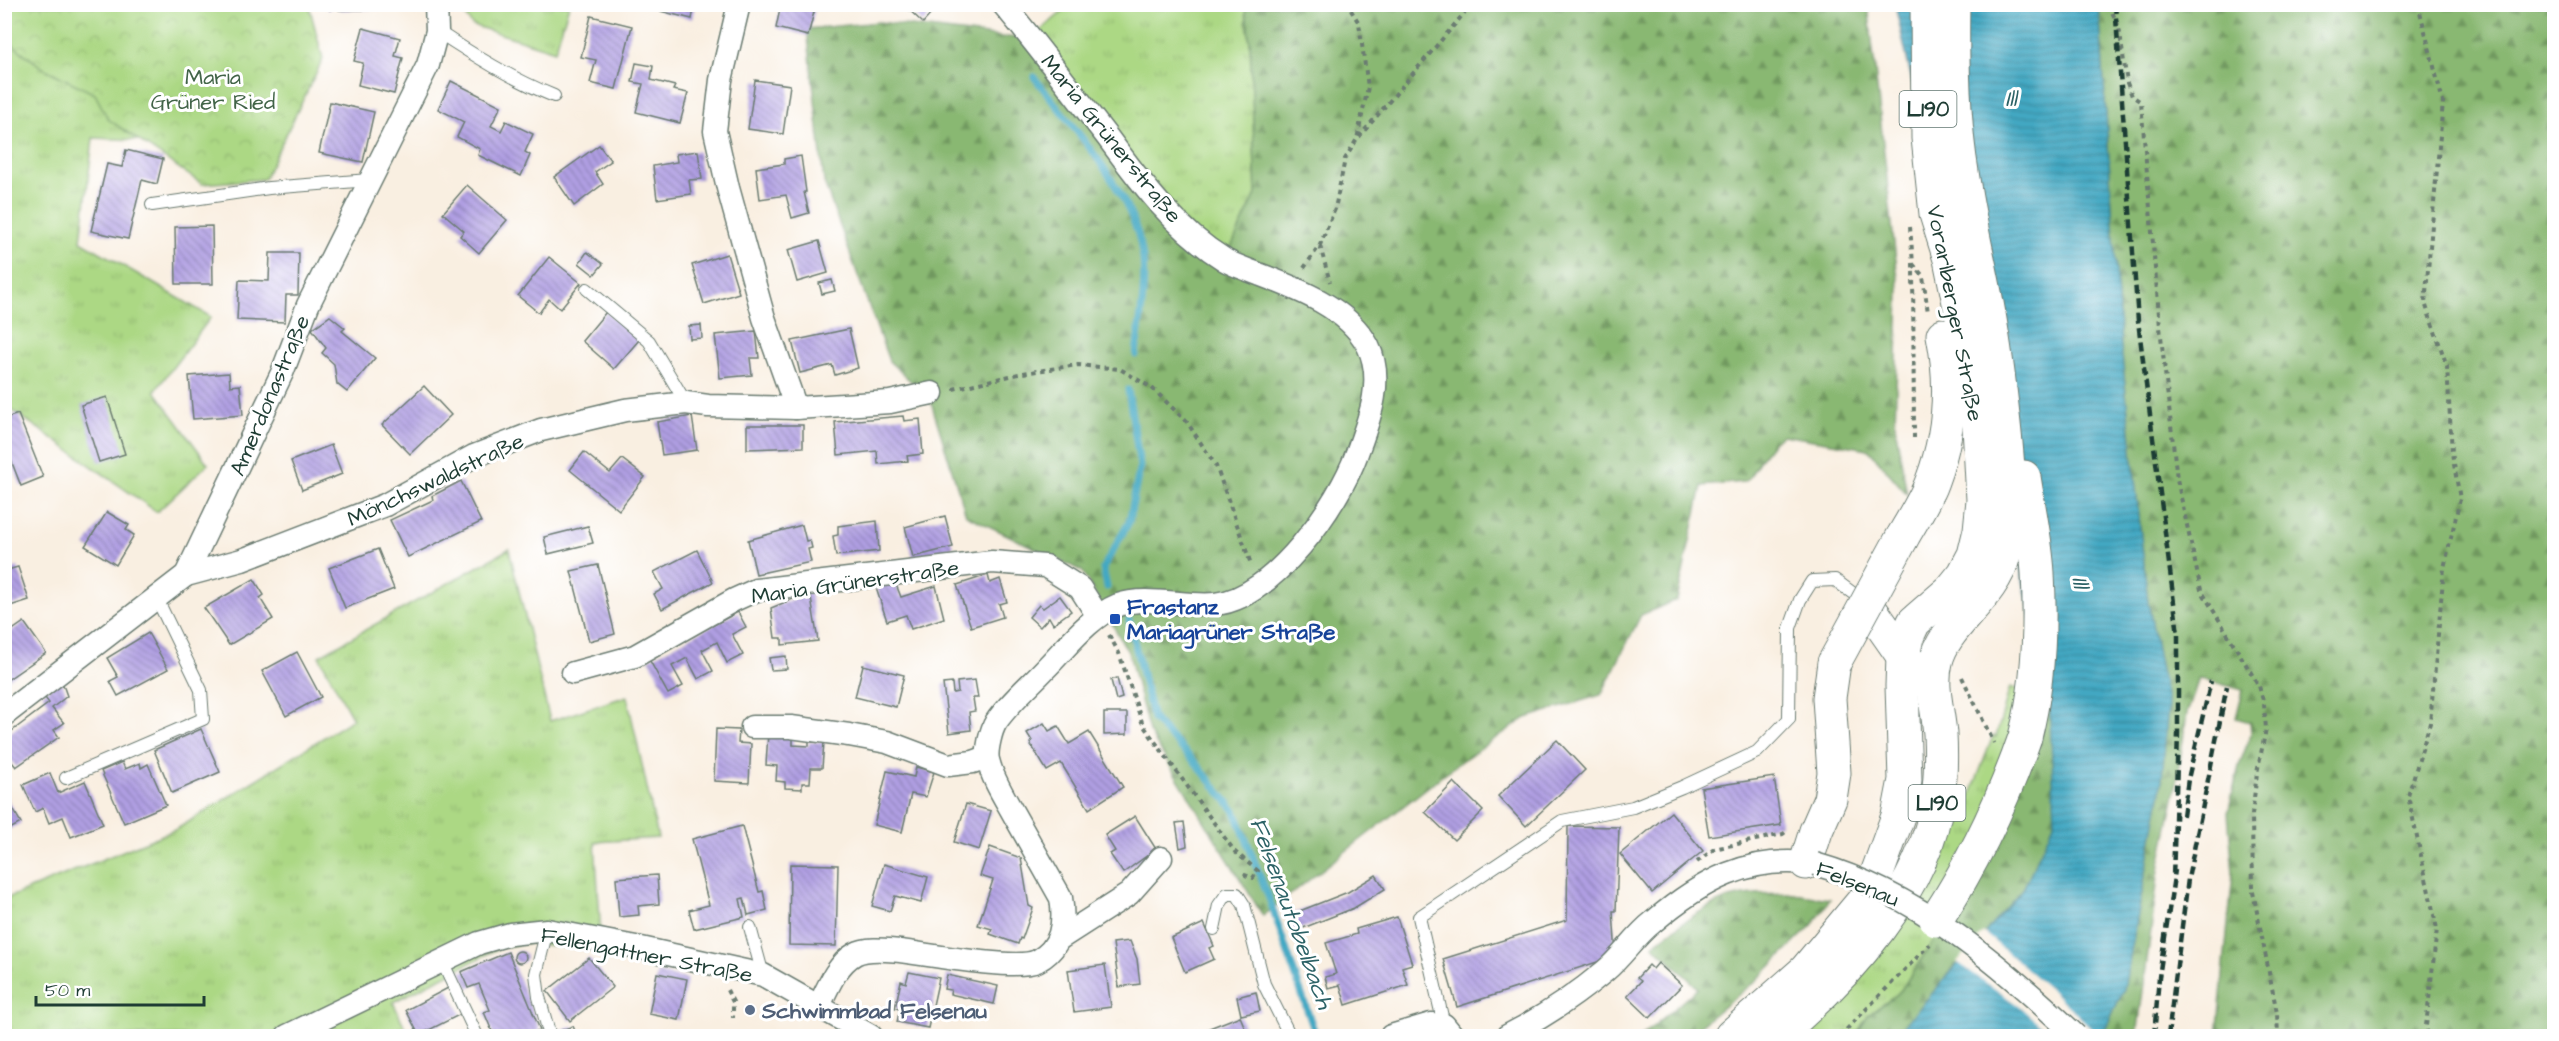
<svg xmlns="http://www.w3.org/2000/svg" width="2559" height="1041" viewBox="0 0 2559 1041" font-family="'Architects Daughter',sans-serif">
  <style>
    .grass { fill: url(#grass-tufts); stroke: #668a5c; stroke-width: 1.5 }
    .forest { fill: url(#forest-firs); stroke: #547a53; stroke-width: 1.5 }
    .park { fill: url(#park-crowns); stroke: #668a5c; stroke-width: 1.5 }
    .water { fill: url(#water-rules); stroke: #31727c; stroke-width: 1.5 }
    .pier { fill: #f9efe1 }
    .lines { fill: none; stroke-linecap: round; stroke-linejoin: round }
    .stream { stroke: #43a8c3; stroke-width: 7 }
    .building { fill: url(#building-back-hatch) }
    .service-casing { stroke: #6b7b71; stroke-width: 14 }
    .minor-casing { stroke: #6b7b71; stroke-width: 25 }
    .primary-casing { stroke: #6b7b71; stroke-width: 35 }
    .path { stroke: #6b7b71; stroke-width: 4; stroke-dasharray: 4.5 4.5; stroke-linecap: butt }
    .service { stroke: #fff; stroke-width: 12 }
    .minor { stroke: #fff; stroke-width: 22 }
    .primary { stroke: #fff; stroke-width: 33 }
    .rail { stroke: #1f3d34; stroke-width: 4.5; stroke-dasharray: 9 4.5; stroke-linecap: butt }
    .minor-bridge-casing { stroke: #6b7b71; stroke-width: 25; stroke-linecap: butt }
    .primary-bridge-casing { stroke: #6b7b71; stroke-width: 35; stroke-linecap: butt }
    .minor-bridge { stroke: #fff; stroke-width: 22 }
    .primary-bridge { stroke: #fff; stroke-width: 33 }
    .transit-dot { fill: #1a4fb4; stroke: #fff; stroke-width: 2 }
    .service-dot { fill: #5c6f8a; stroke: #fff; stroke-width: 2 }
    .labels { text-anchor: middle; stroke-width: 6; stroke-linejoin: round; paint-order: stroke }
    .shield { fill: #fff; stroke: #627771; stroke-width: 1.5 }
    .shield-label { font-size: 21px; font-weight: bold; fill: #1f3d34 }
    .park-label { font-size: 22px; fill: #426448; stroke: #fff }
    .street-label { font-size: 22px; fill: #1f3d34; stroke: #fff }
    .transit-label { font-size: 22px; font-weight: bold; fill: #164399; stroke: #fff; text-anchor: start }
    .service-label { font-size: 22px; font-weight: bold; fill: #4e5e75; stroke: #fff; text-anchor: start }
    .water-label { font-size: 24px; font-style: italic; fill: #2c6266; stroke: #fff }
  </style>
  <defs>
    <pattern id="grass-tufts" width="24" height="20" patternUnits="userSpaceOnUse" patternTransform="scale(1.5)"><rect width="24" height="20" fill="#acd884"/><path d="M3 7l-1-3M5 7V3M7 7l1-3M15 17l-1-3M17 17v-4M19 17l1-3" fill="none" stroke="#94ba73"/></pattern>
    <pattern id="forest-firs" width="22" height="20" patternUnits="userSpaceOnUse" patternTransform="scale(1.5)"><rect width="22" height="20" fill="#89b872"/><path d="M5 1l3.5 6h-7zM16 11l3.5 6h-7z" fill="#6f975e"/></pattern>
    <pattern id="park-crowns" width="20" height="18" patternUnits="userSpaceOnUse" patternTransform="scale(1.5)"><rect width="20" height="18" fill="#acd884"/><path d="M2 6a3 3 0 1 1 6 0M12 15a3 3 0 1 1 6 0" fill="none" stroke="#94ba73"/></pattern>
    <pattern id="water-rules" width="6" height="5" patternUnits="userSpaceOnUse" patternTransform="scale(1.5)"><rect width="6" height="5" fill="#43a8c3"/><path d="M0 2.5h6" fill="none" stroke="#378a9f"/></pattern>
    <pattern id="building-back-hatch" width="6" height="6" patternUnits="userSpaceOnUse" patternTransform="scale(1.5)"><rect width="6" height="6" fill="#b09fe3"/><path d="M-1 5l2 2M0 0l6 6M5-1l2 2" fill="none" stroke="#8f83b9"/></pattern>
  </defs>
  <rect width="100%" height="100%" fill="#fff"/>
  <filter id="ink" filterUnits="userSpaceOnUse"><feTurbulence type="fractalNoise" baseFrequency=".0167" numOctaves="2"/><feDisplacementMap in="SourceGraphic" scale="12" xChannelSelector="R" yChannelSelector="G"/><feConvolveMatrix kernelMatrix="1 2 1 2 8 2 1 2 1" color-interpolation-filters="sRGB"/></filter>
  <filter id="wash" filterUnits="userSpaceOnUse"><feTurbulence type="fractalNoise" baseFrequency=".008" numOctaves="4" result="noise"/><feDisplacementMap in="SourceGraphic" scale="24" xChannelSelector="R" yChannelSelector="G"/><feGaussianBlur stdDeviation="1.35" result="paint"/><feColorMatrix in="noise" values="0 0 0 0 0 0 0 0 0 0 0 0 0 0 0 0 0 1.4 0 .05"/><feComposite in="paint" operator="in"/></filter>
  <g filter="url(#wash)">
    <rect width="100%" height="100%" fill="#f9efe1"/>
    <g class="grass">
      <polygon points="4,5 248,145 93,138 81,241 211,317 155,391 208,464 157,512 5,405"/>
      <polygon points="458,5 569,5 555,51 472,25"/>
      <polygon points="1070,5 1245,5 1250,43 1256,194 1226,261 1173,219 1032,38"/>
      <polygon points="509,549 550,721 627,696 658,838 595,842 602,951 529,943 501,947 393,1002 409,1036 5,1036 5,899 177,829 353,719 319,656"/>
      <path d="M 2010,687 L 2049,698 L 1967,890 L 1901,990 C 1892,1001 1879,1005 1869,1015 C 1864,1021 1860,1030 1855,1036 L 1798,1036 L 1899,926 L 1934,874 L 1960,823 L 1993,736 L 1996,737 Z"/>
    </g>
    <g class="forest">
      <polygon points="1245,5 1868,5 1899,289 1895,425 1907,494 1868,449 1783,435 1774,441 1761,458 1749,478 1743,482 1702,486 1677,600 1641,615 1601,695 1526,718 1460,762 1263,916 1149,732 1129,654 1082,571 966,515 930,399 889,361 824,182 807,29 879,22 1002,37 1032,38 1138,179 1225,260 1256,194 1250,43"/>
      <polygon points="2099,5 2554,5 2554,1036 2217,1036 2233,873 2228,813 2239,766 2251,734 2250,722 2236,718 2243,690 2199,678 2187,713 2175,793 2159,869 2137,1036 2098,1036 2106,1027 2124,989 2161,791 2168,705 2148,602 2121,346"/>
      <path d="M 2049,698 L 2056,821 L 2023,889 L 1895,1036 L 1855,1036 C 1860,1030 1864,1021 1869,1015 C 1879,1005 1892,1001 1901,990 L 1967,890 Z"/>
      <path d="M 1787,893 L 1830,899 L 1815,922 L 1757,980 L 1687,1036 L 1642,1036 L 1698,988 L 1653,945 C 1676,927 1710,901 1739,896 C 1754,893 1772,894 1787,893 Z"/>
    </g>
    <polygon class="park" points="4,5 309,5 323,59 264,179 202,184 108,119 95,94 43,68 5,39"/>
    <polygon class="water" points="1895,5 2099,5 2121,346 2148,602 2168,705 2161,791 2124,989 2106,1027 2098,1036 1895,1036 2023,889 2055,821 2049,698"/>
    <polygon class="pier" points="1983,932 2050,989 2100,1036 2052,1036 2019,1006 1957,962"/>
    <g class="lines">
      <g class="stream">
        <path d="M 1034,77 C 1072,127 1137,195 1143,259 C 1146,290 1139,324 1136,355"/>
        <polyline points="1107,587 1103,568 1129,522 1140,466 1128,390"/>
        <polyline points="1129,620 1153,719 1195,762 1235,811 1270,901 1316,1036"/>
      </g>
    </g>
    <g id="blocks">
      <g class="building">
        <polygon points="318,4 333,4 330,10"/>
        <polygon points="339,4 418,4 418,9 339,10"/>
        <polygon points="662,4 695,4 692,19 660,11"/>
        <polygon points="781,4 816,4 808,36 776,28"/>
        <polygon points="903,4 919,4 930,15 923,23"/>
        <polygon points="591,16 632,26 616,89 590,83 596,60 581,57"/>
        <polygon points="363,28 400,38 395,56 403,58 394,94 358,85 363,63 354,61"/>
        <polygon points="636,63 653,66 651,80 675,86 673,90 688,93 680,123 636,112 643,84 632,82"/>
        <polygon points="755,80 790,85 783,134 748,129"/>
        <polygon points="451,81 501,106 491,126 501,131 506,121 533,134 525,152 530,155 521,176 478,155 480,149 457,137 464,122 438,109"/>
        <polygon points="330,102 374,112 363,162 319,153"/>
        <polygon points="599,145 611,161 595,172 603,184 574,206 554,177"/>
        <polygon points="126,150 163,159 157,184 142,180 128,239 91,231 107,164 122,167"/>
        <polygon points="698,151 702,179 689,180 691,194 657,199 653,166 677,162 676,154"/>
        <polygon points="801,156 806,192 804,192 809,213 792,218 786,195 760,199 756,168 784,164 784,159"/>
        <polygon points="467,185 507,220 479,253 460,236 464,231 443,213"/>
        <polygon points="212,226 213,284 176,284 175,227"/>
        <polygon points="819,241 828,273 797,282 788,250"/>
        <polygon points="587,252 603,264 594,275 579,263"/>
        <polygon points="270,253 299,253 298,295 286,295 285,322 237,320 239,280 269,281"/>
        <polygon points="727,254 739,293 704,304 692,265"/>
        <polygon points="549,257 581,283 560,309 549,299 539,313 518,296"/>
        <polygon points="832,280 835,291 822,294 819,283"/>
        <polygon points="606,312 639,340 614,369 582,341"/>
        <polygon points="330,316 345,328 342,331 375,358 347,392 337,384 334,364 322,353 326,348 312,329"/>
        <polygon points="701,325 702,338 690,339 689,326"/>
        <polygon points="849,329 858,368 835,375 832,365 800,373 792,341"/>
        <polygon points="756,331 759,358 750,358 752,375 720,378 715,335"/>
        <polygon points="229,373 230,386 240,385 243,415 193,419 189,376"/>
        <polygon points="424,386 451,415 410,454 382,425"/>
        <polygon points="107,397 125,454 99,462 81,405"/>
        <polygon points="18,414 43,477 21,486 9,455 4,457 4,419"/>
        <polygon points="692,416 697,450 662,455 657,422"/>
        <polygon points="903,416 904,421 920,419 923,454 907,456 908,461 878,464 877,451 838,455 835,422"/>
        <polygon points="747,425 803,425 803,447 747,449"/>
        <polygon points="331,445 342,474 302,490 291,461"/>
        <polygon points="584,452 610,473 622,459 645,477 619,510 570,470"/>
        <polygon points="461,481 481,522 408,557 390,520 433,500 432,496"/>
        <polygon points="107,512 129,525 126,530 134,535 116,565 85,546"/>
        <polygon points="945,516 953,547 913,557 905,527"/>
        <polygon points="877,521 879,551 836,556 833,536 838,535 838,526"/>
        <polygon points="802,525 806,541 810,540 812,548 808,549 811,562 756,574 748,540"/>
        <polygon points="588,526 593,543 548,554 544,537"/>
        <polygon points="378,549 394,589 345,608 329,568"/>
        <polygon points="697,550 713,582 662,609 654,594 663,589 654,572"/>
        <polygon points="598,565 615,634 589,641 571,571"/>
        <polygon points="18,567 29,600 4,608 4,571"/>
        <polygon points="988,575 990,583 1000,579 1007,602 999,604 1003,617 971,627 957,585"/>
        <polygon points="254,579 264,595 260,598 273,619 229,645 204,608"/>
        <polygon points="895,582 901,597 936,586 944,618 911,629 906,615 887,621 876,588"/>
        <polygon points="810,592 818,641 782,645 782,638 775,638 771,608"/>
        <polygon points="1060,596 1071,611 1053,624 1049,617 1040,627 1029,617 1039,605 1043,608"/>
        <polygon points="738,612 746,627 732,634 743,655 727,663 717,642 702,650 713,671 698,679 687,658 672,666 683,686 668,694 649,659"/>
        <polygon points="24,622 46,653 4,682 4,636"/>
        <polygon points="148,633 168,669 118,696 110,681 118,677 107,658"/>
        <polygon points="297,652 321,697 286,716 262,671"/>
        <polygon points="786,656 787,669 771,670 769,658"/>
        <polygon points="863,665 904,675 896,707 855,697"/>
        <polygon points="1117,678 1122,698 1116,700 1111,680"/>
        <polygon points="61,679 67,696 52,708 64,723 54,730 59,737 16,767 4,752 4,737 49,703 42,694"/>
        <polygon points="975,680 978,698 973,698 975,711 969,712 971,730 949,733 943,684 952,683 953,693 958,692 957,682"/>
        <polygon points="1104,713 1127,713 1127,734 1104,735"/>
        <polygon points="1044,723 1049,731 1058,726 1069,744 1089,732 1123,787 1089,809 1061,763 1047,771 1030,743 1032,741 1027,733"/>
        <polygon points="201,729 220,772 172,793 154,750"/>
        <polygon points="716,729 739,730 738,743 751,744 749,783 714,781"/>
        <polygon points="768,733 793,735 793,745 809,746 809,742 824,742 822,768 811,768 810,783 802,783 802,789 785,788 785,782 776,781 777,766 766,765"/>
        <polygon points="1557,740 1585,770 1526,826 1498,796"/>
        <polygon points="122,762 125,769 140,763 141,768 148,764 166,805 124,823 101,771"/>
        <polygon points="916,767 934,772 926,797 911,794 902,832 874,825 887,771 914,777"/>
        <polygon points="50,773 58,793 85,781 103,824 71,837 63,817 49,823 43,808 35,812 23,785"/>
        <polygon points="1774,777 1781,825 1709,836 1701,788"/>
        <polygon points="1454,782 1483,811 1454,840 1425,812"/>
        <polygon points="4,793 21,823 4,832"/>
        <polygon points="966,804 991,811 979,850 954,842"/>
        <polygon points="1671,812 1703,851 1652,893 1620,854"/>
        <polygon points="1135,816 1156,849 1123,873 1110,854 1115,851 1105,835"/>
        <polygon points="1184,822 1187,846 1180,848 1176,823"/>
        <polygon points="742,826 759,892 763,891 767,910 748,915 744,898 740,899 744,917 694,929 689,910 709,905 692,839"/>
        <polygon points="1568,826 1619,827 1616,911 1613,911 1616,956 1457,1007 1443,959 1567,920"/>
        <polygon points="990,847 1021,858 1029,906 1033,908 1022,939 1020,938 1018,944 990,934 992,929 978,925 993,880 980,876"/>
        <polygon points="790,864 838,865 836,946 789,945"/>
        <polygon points="884,864 928,877 921,903 895,896 890,911 872,906"/>
        <polygon points="657,875 659,904 638,906 639,915 619,917 616,878"/>
        <polygon points="1376,875 1385,889 1354,908 1293,932 1287,916 1348,892"/>
        <polygon points="1397,917 1412,964 1402,967 1408,985 1346,1005 1340,985 1328,988 1325,977 1336,974 1326,943 1357,934 1356,929"/>
        <polygon points="1204,923 1214,946 1209,948 1214,959 1185,972 1171,938"/>
        <polygon points="1130,941 1137,959 1140,984 1119,987 1113,943"/>
        <circle cx="520" cy="957" r="6"/>
        <polygon points="508,952 540,1030 525,1036 494,1036 484,1012 490,1010 479,984 468,988 461,972"/>
        <polygon points="589,958 613,987 570,1021 547,991"/>
        <polygon points="1658,963 1682,985 1650,1018 1627,996 1641,981 1637,978 1649,965 1653,969"/>
        <polygon points="1105,965 1111,1007 1074,1012 1068,970"/>
        <polygon points="909,972 939,978 928,1028 897,1022 900,1009 895,1008 901,981 906,983"/>
        <polygon points="657,973 687,979 679,1020 649,1014"/>
        <polygon points="947,975 998,986 994,1004 950,994 951,990 944,989"/>
        <polygon points="448,988 461,1014 419,1035 406,1010"/>
        <polygon points="1256,992 1260,1011 1241,1015 1237,997"/>
        <polygon points="1240,1016 1248,1036 1209,1036 1207,1029"/>
        <polygon points="573,1026 577,1036 558,1036 557,1032"/>
      </g>
    </g>
  </g>
  <g filter="url(#ink)">
    <use href="#blocks" fill-opacity="0" stroke="#6b7b71" stroke-width="1.5"/>
    <g class="lines">
      <g class="service-casing">
        <g id="service">
          <path d="M 437,31 C 475,56 512,79 554,96"/>
          <polyline points="152,205 269,188 369,180"/>
          <polyline points="587,289 649,341 686,403"/>
          <polyline points="66,778 203,719 201,690 157,599"/>
          <polyline points="750,927 763,975"/>
          <polyline points="1214,929 1219,905 1227,894 1237,894 1244,905 1264,984 1290,1036"/>
          <polyline points="547,930 536,974 539,997 550,1036"/>
          <polyline points="442,961 477,1036"/>
          <polyline points="1444,1025 1419,917 1562,821 1633,807 1682,787 1757,752 1789,719 1790,628 1800,600 1812,581 1835,580 1866,603"/>
        </g>
      </g>
      <g class="minor-casing">
        <g id="minor">
          <polyline points="739,4 721,80 715,131 728,188 764,318 796,408"/>
          <polyline points="186,575 242,560 385,505 474,456 541,430 625,410 686,403 708,406 796,408 890,402 932,393"/>
          <polyline points="573,673 635,656 734,600 756,590 992,562 1045,566 1080,588 1098,616"/>
          <polyline points="4,715 186,575 282,373 308,305 428,65 437,31 436,4"/>
          <polyline points="752,727 791,727 849,735 887,742 948,765 973,762 987,757"/>
          <polyline points="1059,939 1129,894 1161,858"/>
          <path d="M 819,1006 C 828,987 837,964 855,954 C 867,947 887,950 900,951 C 927,954 1016,971 1037,961 C 1062,948 1065,923 1061,898 C 1045,870 1029,841 1013,813 C 1004,797 992,778 988,760 C 986,751 991,730 996,722 C 1009,703 1029,686 1045,669 C 1067,647 1089,617 1118,605 C 1145,595 1186,607 1215,604 C 1273,599 1339,504 1357,453 C 1369,420 1385,380 1368,346 C 1348,308 1298,289 1261,275 C 1249,270 1235,266 1225,260 C 1176,230 1141,183 1108,138 C 1073,93 1040,48 1003,4"/>
          <polyline points="287,1036 479,943 510,934 547,930 641,948 763,975 871,1036"/>
          <polyline points="1391,1036 1431,1024 1444,1025 1453,1036"/>
          <path d="M 1507,1036 C 1542,1018 1575,996 1605,971 C 1623,956 1635,936 1653,922 C 1701,881 1750,854 1815,864"/>
        </g>
      </g>
      <g class="primary-casing">
        <g id="primary">
          <path d="M 2024,477 C 2029,509 2036,541 2038,573 C 2041,628 2039,683 2025,737"/>
          <path d="M 1902,538 C 1912,520 1925,501 1932,481 C 1950,433 1953,385 1943,335"/>
          <polyline points="1866,603 1903,656 1911,664"/>
          <polyline points="1806,863 1816,831 1830,799 1834,773 1829,698 1834,663"/>
          <polyline points="1731,1036 1805,971 1870,893 1898,816 1905,780 1902,686 1903,656 1907,637 1914,622 1951,590 1964,574 1974,555 1980,530 1983,500 1979,426 1963,322 1950,259 1936,214 1928,138 1927,4"/>
          <path d="M 1775,1036 C 1845,979 1927,889 1938,796 C 1941,776 1941,754 1940,734 C 1938,709 1930,687 1936,662 C 1944,624 1993,599 2004,555 C 2013,518 2009,480 2006,443 C 2002,404 1998,365 1991,326 C 1983,275 1969,224 1962,172 C 1953,117 1952,60 1953,4"/>
        </g>
      </g>
      <g class="path">
        <polyline points="2111,4 2112,12 2119,27 2127,83 2132,96 2141,102 2160,327 2177,479 2201,590 2259,686 2264,704 2266,729 2257,773 2252,815 2253,892 2277,1013 2278,1036"/>
        <polyline points="2418,4 2443,102 2425,303 2447,366 2452,453 2460,499 2444,568 2430,723 2408,796 2437,929 2426,1026 2428,1036"/>
        <polyline points="1359,137 1472,4"/>
        <polyline points="1910,227 1913,263 1914,438"/>
        <polyline points="1320,246 1330,282"/>
        <polyline points="1913,264 1923,276 1928,313"/>
        <polyline points="1304,268 1320,245 1335,209 1345,159 1357,139 1368,87 1359,23 1347,4"/>
        <polyline points="953,389 1023,373 1078,365 1120,369 1152,388 1187,422 1216,466 1251,564"/>
        <polyline points="4,610 12,630"/>
        <polyline points="1109,635 1119,653 1143,725 1235,852 1258,871 1253,878 1245,875 1241,877"/>
        <polyline points="1962,677 1994,743"/>
        <polyline points="1697,862 1714,849 1783,834 1787,831"/>
        <polyline points="727,990 733,1002 733,1018"/>
        <polyline points="1840,1036 1930,944"/>
      </g>
      <use href="#service" class="service"/>
      <use href="#minor" class="minor"/>
      <use href="#primary" class="primary"/>
      <g class="rail">
        <polyline points="2115,4 2138,321 2178,634 2178,734 2173,878"/>
        <polyline points="2183,816 2188,779 2211,681"/>
        <polyline points="2154,1036 2159,977 2175,870"/>
        <polyline points="2168,1036 2188,879 2227,686"/>
      </g>
      <g class="minor-bridge-casing">
        <path id="minor-bridge" d="M 1815,864 C 1917,893 2000,964 2076,1036"/>
      </g>
      <g class="primary-bridge-casing">
        <g id="primary-bridge">
          <polyline points="1834,663 1902,538"/>
          <path d="M 1936,920 C 1973,863 2003,801 2025,737"/>
        </g>
      </g>
      <use href="#minor-bridge" class="minor-bridge"/>
      <use href="#primary-bridge" class="primary-bridge"/>
    </g>
  </g>
  <rect class="transit-dot" x="1109" y="613" width="12" height="12" rx="3"/>
  <circle class="service-dot" cx="750" cy="1010" r="6"/>
  <g class="labels">
    <g class="shield">
      <rect x="1899.5" y="91" width="57" height="36" rx="4.5"/>
      <rect x="1908.5" y="785" width="57" height="36" rx="4.5"/>
    </g>
    <g class="shield-label">
      <text x="1928" y="116">L190</text>
      <text x="1937" y="810">L190</text>
    </g>
    <g class="park-label">
      <text x="213" y="84">Maria<tspan x="213" dy="25">Grüner Ried</tspan></text>
    </g>
    <g class="street-label">
      <text transform="translate(1112 138) rotate(51)" y="8">Maria Grünerstraße</text>
      <text transform="translate(1956 313) rotate(79)" y="8">Vorarlberger Straße</text>
      <text transform="translate(269 395) rotate(-67)" y="8">Amerdonastraße</text>
      <text transform="translate(435 479) rotate(-25)" y="8">Mönchswaldstraße</text>
      <text transform="translate(855 581) rotate(-8)" y="8">Maria Grünerstraße</text>
      <text transform="translate(1858 883) rotate(22)" y="8">Felsenau</text>
      <text transform="translate(647 954) rotate(11)" y="8">Fellengattner Straße</text>
    </g>
    <g class="transit-label">
      <text x="1127" y="614">Frastanz<tspan x="1127" dy="25">Mariagrüner Straße</tspan></text>
    </g>
    <g class="service-label">
      <text x="762" y="1018">Schwimmbad Felsenau</text>
    </g>
    <g class="water-label">
      <text x="2011" y="106">Ill</text>
      <text transform="translate(2081 582) rotate(80)" y="8">Ill</text>
      <text transform="translate(1292 913) rotate(70)" y="8">Felsenautobelbach</text>
    </g>
  </g>
  <rect width="2559" height="1041" fill="none" stroke="#fff" stroke-width="24"/>
  <path d="M36 996v9h168v-9" fill="none" stroke="#1f3d34" stroke-width="3"/>
  <text x="45" y="996" font-size="18" fill="#1f3d34" stroke="#ffffff" stroke-width="4.5" paint-order="stroke">50 m</text>
</svg>
